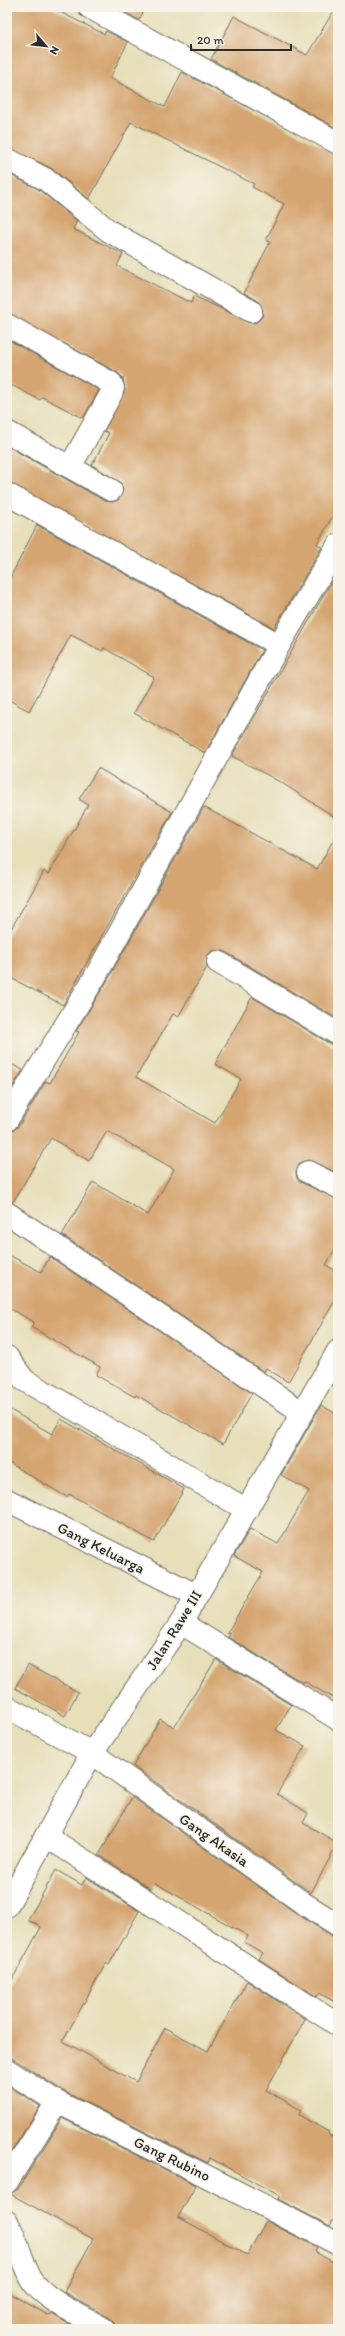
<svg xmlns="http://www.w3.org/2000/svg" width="345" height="2336" viewBox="0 0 345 2336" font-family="Itim,sans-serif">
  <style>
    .building { fill: #d5a571 }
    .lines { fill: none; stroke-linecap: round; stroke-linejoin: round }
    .minor-casing { stroke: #6d6a5d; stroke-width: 24 }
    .minor { stroke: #fff; stroke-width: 22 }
    .labels { text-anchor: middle; stroke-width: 3; stroke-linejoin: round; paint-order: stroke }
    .street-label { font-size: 15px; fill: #2b2b2b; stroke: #f7f3e8 }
  </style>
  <rect width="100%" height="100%" fill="#f7f3e8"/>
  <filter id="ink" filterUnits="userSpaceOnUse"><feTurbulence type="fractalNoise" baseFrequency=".025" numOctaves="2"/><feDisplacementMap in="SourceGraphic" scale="8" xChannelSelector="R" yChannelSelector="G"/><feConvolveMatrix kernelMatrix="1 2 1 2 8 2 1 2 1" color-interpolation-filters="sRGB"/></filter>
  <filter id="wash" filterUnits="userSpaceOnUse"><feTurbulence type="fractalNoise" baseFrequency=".012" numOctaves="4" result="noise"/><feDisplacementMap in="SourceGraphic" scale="16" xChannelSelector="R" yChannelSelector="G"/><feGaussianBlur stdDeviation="0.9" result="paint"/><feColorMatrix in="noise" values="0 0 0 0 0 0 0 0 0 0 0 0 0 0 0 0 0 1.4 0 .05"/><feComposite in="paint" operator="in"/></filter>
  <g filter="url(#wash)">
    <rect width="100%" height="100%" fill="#e7dfba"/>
    <g id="blocks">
      <g class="building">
        <polygon points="7,7 50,7 104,34 106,31 128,42 110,78 165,107 182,72 338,155 338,507 317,544 322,547 274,628 7,482 7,446 105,501 112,502 118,500 123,490 121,483 92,465 109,433 104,431 125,391 123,378 117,372 7,313 7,173 38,189 77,221 73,229 123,254 117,266 191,303 194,296 251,323 257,322 262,317 263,310 257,300 244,293 270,242 266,240 284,204 252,187 254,184 131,122 89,199 51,168 7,147"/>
        <polygon points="119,7 146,7 139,20 118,8"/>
        <polygon points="336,7 338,7 338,129 211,59 234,16 307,55"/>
        <polygon points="7,339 99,390 83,418 42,397 40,400 7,383"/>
        <polygon points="37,525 262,650 205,753 134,713 154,677 104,648 102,651 71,635 29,711 7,699 7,584"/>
        <polygon points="338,570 338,819 282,783 232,756"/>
        <polygon points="98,768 172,812 63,1005 7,976 7,936 44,871 49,874 88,805 79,799"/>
        <polygon points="204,807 317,869 338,832 338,1019 224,951 212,951 207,956 207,967 178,1017 173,1014 136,1077 215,1123 241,1079 215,1064 252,997 332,1045 338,1046 338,1173 308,1160 301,1162 296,1172 297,1179 302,1183 338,1199 338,1244 326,1265 338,1272 338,1295 288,1382 266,1368 264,1372 62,1235 93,1182 148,1215 174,1169 107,1131 89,1161 51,1138 13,1202 7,1201 7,1133 18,1127 46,1081 50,1083 79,1032 76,1031 106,983"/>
        <polygon points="7,1062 23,1070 7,1096"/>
        <polygon points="7,1254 41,1272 50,1257 252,1393 223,1444 136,1395 135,1397 96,1375 100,1367 31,1327 34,1322 7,1307"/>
        <polygon points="321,1405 338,1415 338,1701 304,1681 303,1683 228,1637 230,1634 227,1633 263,1572 234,1556 250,1529 278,1544 309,1491 281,1475"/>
        <polygon points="7,1408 52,1434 61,1419 184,1489 154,1542 69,1494 67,1497 7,1462"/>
        <polygon points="216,1659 291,1705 276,1730 305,1746 277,1794 308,1813 303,1823 338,1843 311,1893 133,1766 160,1719 174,1727"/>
        <polygon points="28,1665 78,1692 65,1716 15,1688"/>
        <polygon points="132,1797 296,1913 331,1936 338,1937 338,2004 319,1993 317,1997 259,1959 263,1953 244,1942 248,1936 155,1883 151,1889 99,1855"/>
        <polygon points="56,1870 82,1885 86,1877 139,1911 109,1965 106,1963 63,2041 136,2082 165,2028 208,2051 247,1981 305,2019 266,2090 301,2110 299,2115 329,2132 328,2134 338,2140 338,2211 330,2226 278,2199 280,2196 210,2158 208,2163 63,2091 14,2059 7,2058 7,1989 41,1927 28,1920"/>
        <polygon points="7,2085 40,2106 7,2158"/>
        <polygon points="62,2118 196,2185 178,2217 247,2255 266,2221 317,2247 315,2252 338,2265 338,2329 116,2329 115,2323 110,2318 64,2292 93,2239 10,2194 18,2189"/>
        <polygon points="7,2292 50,2316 52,2314 78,2329 7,2329"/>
      </g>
    </g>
  </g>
  <g filter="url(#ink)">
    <use href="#blocks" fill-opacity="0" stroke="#6d6a5d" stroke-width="1"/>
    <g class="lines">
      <g class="minor-casing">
        <g id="minor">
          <polyline points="89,7 338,143"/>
          <polyline points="7,159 45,179 109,231 251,311"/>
          <polyline points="7,325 111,383 113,388 111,394 70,467"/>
          <polyline points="7,432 111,490"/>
          <polyline points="7,494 279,645"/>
          <polyline points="218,962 338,1034"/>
          <polyline points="7,1120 95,977 279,645 338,545"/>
          <polyline points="308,1172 338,1187"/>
          <polyline points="7,1213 303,1413"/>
          <polyline points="7,1357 24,1380 247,1510"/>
          <polyline points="7,1500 196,1595"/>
          <polyline points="181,1623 338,1719"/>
          <polyline points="7,1707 92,1753 303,1903 338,1925"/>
          <polyline points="46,1836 338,2025"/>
          <polyline points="7,1906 92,1753 181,1623 338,1351"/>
          <polyline points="7,2070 57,2102 208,2177 338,2244"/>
          <polyline points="7,2182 57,2102"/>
          <path d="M 7,2222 C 18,2240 21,2261 31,2279 C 43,2299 83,2317 104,2329"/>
        </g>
      </g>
      <use href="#minor" class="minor"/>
    </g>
  </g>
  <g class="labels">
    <g class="street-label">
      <text transform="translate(101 1548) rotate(27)" y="5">Gang Keluarga</text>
      <text transform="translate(174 1630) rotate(-58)" y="5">Jalan Rawe III</text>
      <text transform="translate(214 1840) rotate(35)" y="5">Gang Akasia</text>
      <text transform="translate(172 2159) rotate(26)" y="5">Gang Rubino</text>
    </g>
  </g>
  <rect width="345" height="2336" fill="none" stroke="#f7f3e8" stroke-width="24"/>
  <g transform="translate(46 46) rotate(118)" stroke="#f7f3e8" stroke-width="3" paint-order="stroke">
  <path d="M0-3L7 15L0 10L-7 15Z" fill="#2b2b2b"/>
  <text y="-6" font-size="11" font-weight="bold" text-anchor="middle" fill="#2b2b2b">N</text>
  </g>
  <path d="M191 44v6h100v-6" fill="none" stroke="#2b2b2b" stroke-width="2"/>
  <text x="197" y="44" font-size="12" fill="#2b2b2b" stroke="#f7f3e8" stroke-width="3" paint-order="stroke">20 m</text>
</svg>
